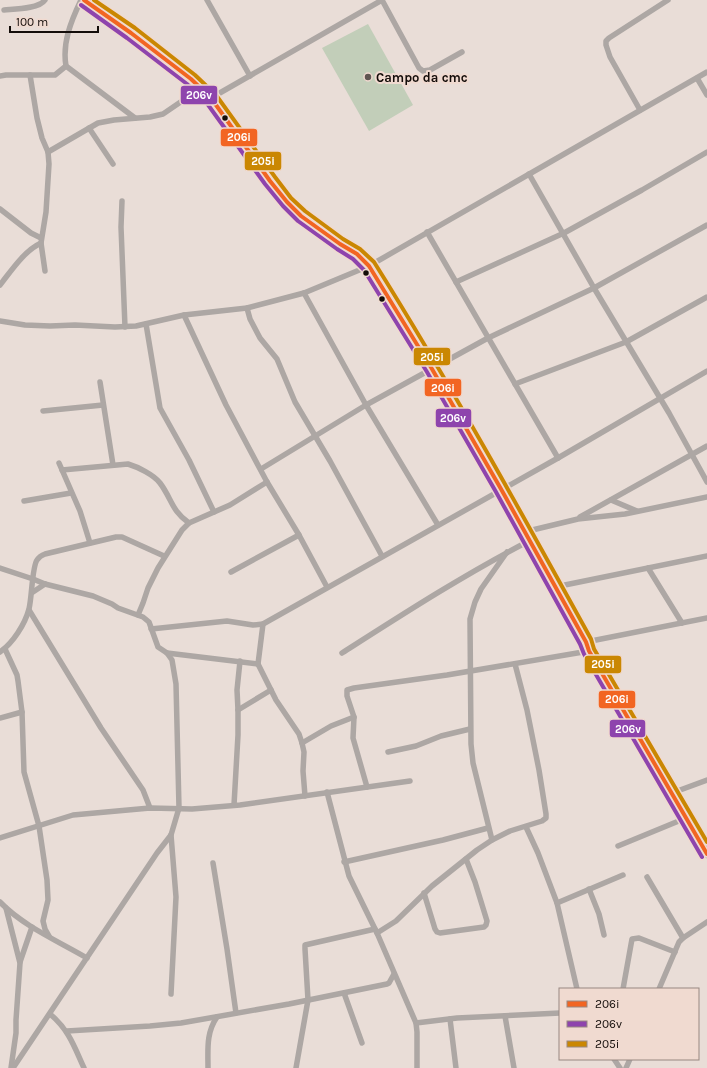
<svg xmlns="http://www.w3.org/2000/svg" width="707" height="1068" viewBox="0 0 707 1068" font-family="Karla,sans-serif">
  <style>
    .green { fill: #c2ceb9 }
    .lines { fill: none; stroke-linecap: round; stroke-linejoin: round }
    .street { stroke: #ada7a4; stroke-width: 5.5 }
    .secondary { stroke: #aea6a1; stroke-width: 8 }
    .bus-1-casing { stroke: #f0dad0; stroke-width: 7 }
    .bus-2-casing { stroke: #f0dad0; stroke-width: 7 }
    .bus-3-casing { stroke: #f0dad0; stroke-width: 7 }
    .bus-1 { stroke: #f26522; stroke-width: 4 }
    .bus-2 { stroke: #8e44ad; stroke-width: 4 }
    .bus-3 { stroke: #ca8702; stroke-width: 4 }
    .poi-dot { fill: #5f5652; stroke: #f0dad0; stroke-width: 1.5 }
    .bus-dot { fill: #140d0a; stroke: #f0dad0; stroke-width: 1.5 }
    .labels { text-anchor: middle; stroke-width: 4; stroke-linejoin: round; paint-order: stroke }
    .poi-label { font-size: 13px; font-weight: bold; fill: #140d0a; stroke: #f0dad0; text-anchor: start }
    .line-badge { stroke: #f0dad0; stroke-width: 1.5 }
    .badge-label { font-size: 11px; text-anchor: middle; font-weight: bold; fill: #fff }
  </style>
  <rect width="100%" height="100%" fill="#e9ddd7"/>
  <polygon class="green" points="368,24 413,105 369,131 322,48"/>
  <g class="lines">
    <g class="street">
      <path d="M 81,0 C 71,21 62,43 66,66 L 135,118"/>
      <polyline points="207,0 250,76"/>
      <polyline points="382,0 419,68 423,71 430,70 462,52"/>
      <path d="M 4,10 C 15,9 39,9 45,0"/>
      <polyline points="30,75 37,118 42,138 48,152 49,164 46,212 41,243 45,271"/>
      <polyline points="0,76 6,75 55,75 66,66"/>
      <polyline points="697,78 707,95"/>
      <polyline points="211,98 382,0"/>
      <polyline points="640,110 610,57 606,45 606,41 609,38 668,0"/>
      <polyline points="89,128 113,164"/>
      <polyline points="48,152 98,123 114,120 150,117 163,114 201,88"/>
      <polyline points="529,174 594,288 669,413 707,482"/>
      <polyline points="122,201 121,227 125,327"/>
      <polyline points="0,209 31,233 41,238"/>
      <polyline points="427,232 558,458"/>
      <polyline points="456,282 564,233 642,190 707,152"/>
      <path d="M 0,285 C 11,271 24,251 41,243"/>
      <polyline points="304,293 366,405 438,525"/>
      <polyline points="247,308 250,319 260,338 277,359 295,402 330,461 382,556"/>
      <polyline points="184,315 226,405 267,482 299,535 327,587"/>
      <polyline points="0,321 25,325 50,326 75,325 115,327 136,326 184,315 247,308 304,293 369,266 707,72"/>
      <polyline points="146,324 160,408 189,460 214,512"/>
      <polyline points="100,382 113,465"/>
      <polyline points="515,384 626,342 707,297"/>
      <polyline points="43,411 103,405"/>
      <polyline points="59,463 80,511 90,543"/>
      <polyline points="261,469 366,405 488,338 594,288 707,225"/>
      <path d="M 62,470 L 128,464 C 138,467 154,475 160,483 C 172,499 171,510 189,523"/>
      <polyline points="611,500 637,511"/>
      <polyline points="24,501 71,493"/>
      <polyline points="580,517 707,446"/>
      <polyline points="524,532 578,519 625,514 707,497"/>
      <polyline points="0,568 33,579 45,584 93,596 112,604 118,608 143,617 149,622 158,647 167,653 172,660 176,684 179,808 171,835 157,853 13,1068"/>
      <polyline points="648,568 682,623"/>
      <polyline points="231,572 299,535"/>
      <polyline points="555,587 707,556"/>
      <polyline points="33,592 45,584"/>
      <polyline points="29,610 101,728 143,790 150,808"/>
      <polyline points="138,615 143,603 148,588 158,568 182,530 189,523 230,505 267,482"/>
      <polyline points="263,624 258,664 276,700 299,734 302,743 304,752 303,771 305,796"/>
      <polyline points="151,629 227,621 253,625 263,624 558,458 707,371"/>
      <polyline points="586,642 707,618"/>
      <polyline points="5,649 17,675 18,681 22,712 24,772 39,826 47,880 48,900 43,921 45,929 49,936"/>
      <path d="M 0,652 C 13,643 25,624 29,609 C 32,597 32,567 37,560 C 39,557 42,555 45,554 L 116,537 L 122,537 L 164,556"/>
      <polyline points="167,653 258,664"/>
      <path d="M 342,653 C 403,614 465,574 529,541"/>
      <polyline points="238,710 271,690"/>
      <polyline points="0,718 22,712"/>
      <polyline points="302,743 331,726 354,717"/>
      <polyline points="388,752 416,746 441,736 470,729"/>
      <polyline points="367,787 353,738 354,717 347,696 347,690 354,688 447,675 589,651"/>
      <polyline points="327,792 349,876 377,933 416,1023 417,1032 417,1068"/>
      <polyline points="672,793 707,780"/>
      <polyline points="234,805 238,735 238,710 237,690 240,661"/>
      <polyline points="526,827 538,853 557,903 577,989"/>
      <polyline points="0,838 73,815 150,808 192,809 240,805 410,781"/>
      <polyline points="492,840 473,763 471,744 470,619 475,602 481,589 507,552"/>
      <polyline points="618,846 686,818"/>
      <polyline points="344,862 443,840 488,828"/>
      <polyline points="213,863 227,949 236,1013"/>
      <polyline points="647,877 683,938"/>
      <polyline points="589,889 599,914 604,935"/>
      <polyline points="424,893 435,929 437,932 440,933 484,927 486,925 487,921 475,882 466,859"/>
      <path d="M 0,902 C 23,926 58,941 87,958"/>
      <polyline points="557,903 623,875"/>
      <polyline points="6,908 20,963 16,1020 16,1033 11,1068"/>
      <polyline points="377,933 396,921 432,886 477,850 492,840 510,831 542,821 546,818 546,814 539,770 527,710 515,664"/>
      <polyline points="20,962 32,927"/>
      <polyline points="623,989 632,939 639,938 675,952"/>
      <polyline points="659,989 679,942 683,938 707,922"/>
      <polyline points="344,993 362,1043"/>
      <polyline points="171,994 176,897 171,835"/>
      <path d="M 50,1014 C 69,1030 74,1046 84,1068"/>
      <polyline points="505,1016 514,1068"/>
      <polyline points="450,1019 456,1068"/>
      <polyline points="416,1023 457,1018 560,1013"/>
      <polyline points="67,1031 150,1026 181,1023 289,1004 387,984 389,983 394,974"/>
      <polyline points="614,1059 620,1068"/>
      <path d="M 208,1068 C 208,1049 206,1033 217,1017"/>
      <polyline points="296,1068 308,1000 305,949 305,945 375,929"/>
      <polyline points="626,1068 630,1059"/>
    </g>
    <polyline class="secondary" points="84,0 131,33 191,79 211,98 270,181 287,202 301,216 340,244 357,254 369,266 432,369 501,489 586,642 589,651 707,854"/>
    <g class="bus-1-casing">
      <polyline id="bus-1" points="84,0 131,33 191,79 211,98 270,181 287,202 301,216 340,244 357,254 369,266 432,369 501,489 586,642 589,651 707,854"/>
    </g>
    <g class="bus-2-casing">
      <polyline id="bus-2" points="81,5 127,38 187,84 206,102 265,184 283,206 298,221 337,249 353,259 364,270 427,372 496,492 580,644 584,654 702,857"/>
    </g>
    <g class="bus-3-casing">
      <path id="bus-3" d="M 94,0 L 135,28 L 195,75 L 216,95 L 275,177 L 291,198 L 305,211 L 343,239 L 360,249 L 374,262 C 451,385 521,512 591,639 L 594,649 L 707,842"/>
    </g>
    <use href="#bus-1" class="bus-1"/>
    <use href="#bus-2" class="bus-2"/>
    <use href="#bus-3" class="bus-3"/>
  </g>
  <circle class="poi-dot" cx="368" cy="77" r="4"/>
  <g class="bus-dot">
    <circle cx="225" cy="118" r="3.5"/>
    <circle cx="366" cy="273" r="3.5"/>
    <circle cx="382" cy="299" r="3.5"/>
  </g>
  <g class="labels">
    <g class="poi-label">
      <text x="376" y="82">Campo da cmc</text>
    </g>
  </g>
  <g class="line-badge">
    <rect x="180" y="85" width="38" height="20" rx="4" fill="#8e44ad"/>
    <rect x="220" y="128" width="38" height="19" rx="4" fill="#f26522"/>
    <rect x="244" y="151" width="38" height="20" rx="4" fill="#ca8702"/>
    <rect x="413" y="347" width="38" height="19" rx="4" fill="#ca8702"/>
    <rect x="424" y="378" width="38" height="19" rx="4" fill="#f26522"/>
    <rect x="435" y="408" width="37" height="20" rx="4" fill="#8e44ad"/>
    <rect x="584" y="655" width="38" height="19" rx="4" fill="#ca8702"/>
    <rect x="598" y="690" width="38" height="19" rx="4" fill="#f26522"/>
    <rect x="609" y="719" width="37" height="19" rx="4" fill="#8e44ad"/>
  </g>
  <g class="badge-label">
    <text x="199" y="99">206v</text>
    <text x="239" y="141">206i</text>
    <text x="263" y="165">205i</text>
    <text x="432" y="361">205i</text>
    <text x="443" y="392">206i</text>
    <text x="453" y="422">206v</text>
    <text x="603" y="668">205i</text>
    <text x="617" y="703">206i</text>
    <text x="628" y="733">206v</text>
  </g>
  <rect x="559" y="988" width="140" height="72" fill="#f0dad0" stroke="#988881"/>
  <rect x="567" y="1001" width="20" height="6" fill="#f26522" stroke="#988881"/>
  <text x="595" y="1008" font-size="12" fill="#140d0a">206i</text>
  <rect x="567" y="1021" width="20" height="6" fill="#8e44ad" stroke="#988881"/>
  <text x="595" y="1028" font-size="12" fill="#140d0a">206v</text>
  <rect x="567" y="1041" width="20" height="6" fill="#ca8702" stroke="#988881"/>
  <text x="595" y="1048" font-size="12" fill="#140d0a">205i</text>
  <path d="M10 26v6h88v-6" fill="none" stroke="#140d0a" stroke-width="2"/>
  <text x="16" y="26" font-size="12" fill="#140d0a" stroke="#f0dad0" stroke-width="3" paint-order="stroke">100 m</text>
</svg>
